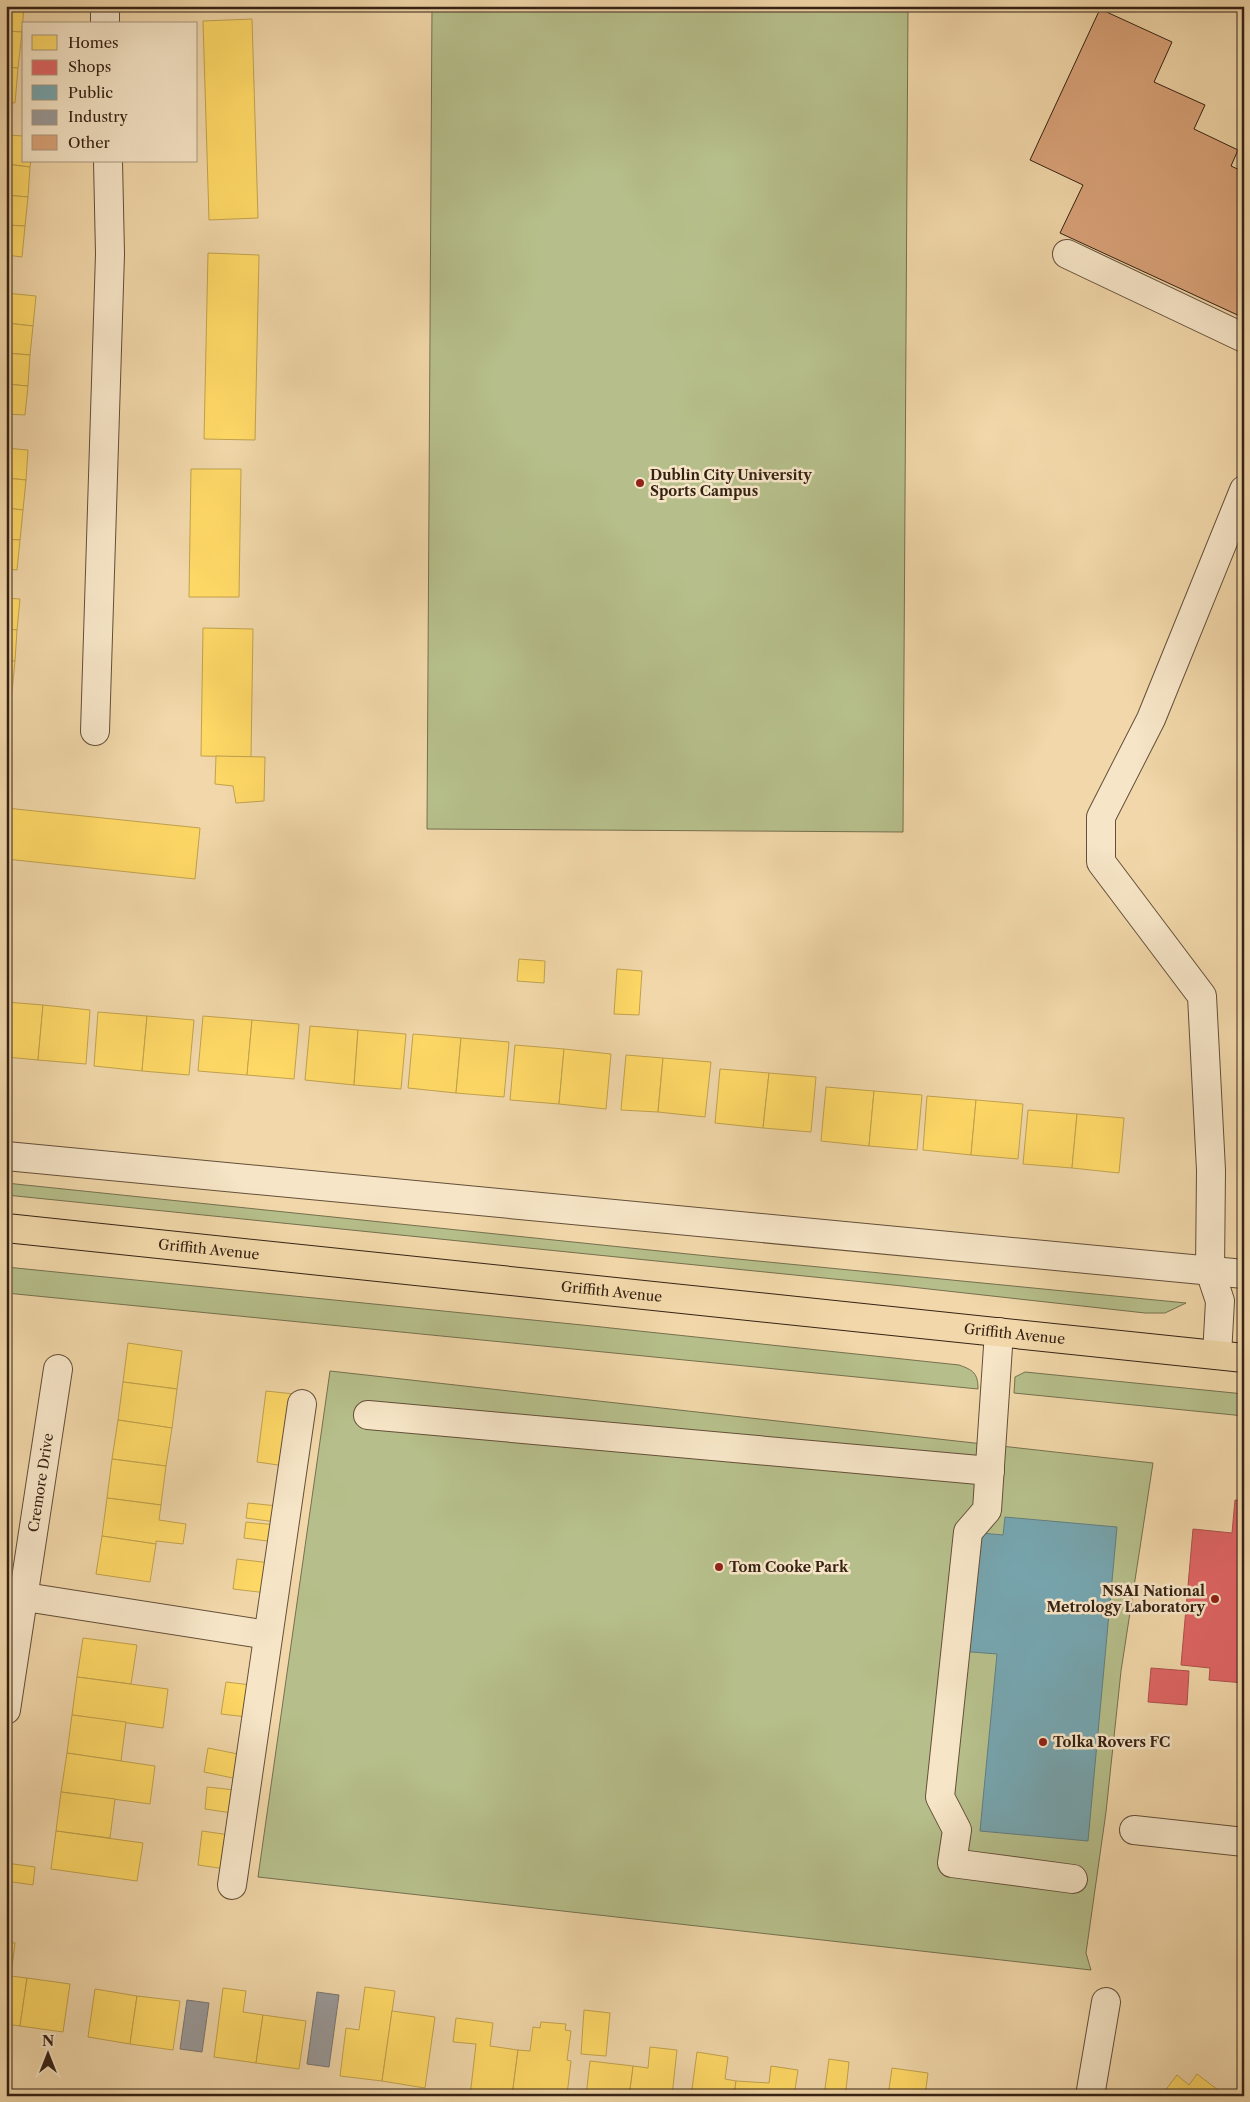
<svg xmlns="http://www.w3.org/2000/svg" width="1250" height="2102" viewBox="0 0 1250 2102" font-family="'Libre Caslon Text',serif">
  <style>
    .green { fill: #b6bf8b; stroke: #767050 }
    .homes { fill: #ffd966; stroke: #c2a24d }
    .shops { fill: #e06666; stroke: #ad524d }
    .public { fill: #76a5af; stroke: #627e80 }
    .industry { fill: #999; stroke: #7b7571 }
    .building { fill: #d9a279; stroke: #352214 }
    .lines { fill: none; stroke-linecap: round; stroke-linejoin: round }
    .minor-casing { stroke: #644f39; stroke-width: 30 }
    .major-casing { stroke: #352214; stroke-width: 30 }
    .minor { stroke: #f6e5c7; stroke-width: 28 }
    .major { stroke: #f1d7a9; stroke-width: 28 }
    .poi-dot { fill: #8f2418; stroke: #f6e5c7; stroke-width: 2 }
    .labels { text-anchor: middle; stroke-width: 5; stroke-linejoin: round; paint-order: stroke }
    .poi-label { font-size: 14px; font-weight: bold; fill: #352214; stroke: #f6e5c7; text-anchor: start }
    .street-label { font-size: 14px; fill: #352214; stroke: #f6e5c7 }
  </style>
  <rect width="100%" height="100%" fill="#f1d7a9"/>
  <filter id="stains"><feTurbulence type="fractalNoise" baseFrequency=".004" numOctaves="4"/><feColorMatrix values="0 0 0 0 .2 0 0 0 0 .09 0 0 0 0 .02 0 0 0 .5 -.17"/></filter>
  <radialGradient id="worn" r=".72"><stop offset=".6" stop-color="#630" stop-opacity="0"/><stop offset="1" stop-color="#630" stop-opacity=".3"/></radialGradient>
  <g class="green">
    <polygon points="432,6 908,6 903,832 427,829"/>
    <polygon points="6,1183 717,1257 1186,1303 1165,1313 1145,1313 893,1285 6,1195"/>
    <path d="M 6,1267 L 592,1326 L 959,1365 C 973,1370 978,1373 978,1389 L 6,1293 Z"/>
    <polygon points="330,1371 1153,1463 1121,1671 1106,1812 1086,1953 1091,1970 258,1877"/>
    <polygon points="1025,1372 1244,1394 1244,1416 1014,1393 1015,1377"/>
  </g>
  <g class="homes">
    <polygon points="6,6 24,6 22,32 6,31"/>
    <polygon points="252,19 258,218 209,220 203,21"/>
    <polygon points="6,31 22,32 18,68 6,67"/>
    <polygon points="6,67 18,68 15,103 6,102"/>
    <polygon points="6,135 24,136 24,161 31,161 30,167 6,164"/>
    <polygon points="6,164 30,167 28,197 6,195"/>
    <polygon points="6,195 28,197 25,226 6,225"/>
    <polygon points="6,225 25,226 22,257 6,255"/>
    <polygon points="208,253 259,255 255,440 204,439"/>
    <polygon points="6,293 36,296 33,326 6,323"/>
    <polygon points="6,323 33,326 30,355 6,353"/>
    <polygon points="6,353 30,355 28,386 6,384"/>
    <polygon points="6,384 28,386 25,415 6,414"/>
    <polygon points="6,448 28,450 26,480 6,478"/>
    <polygon points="191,469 241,469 239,597 189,597"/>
    <polygon points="6,478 26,480 23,510 6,508"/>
    <polygon points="6,508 23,510 20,540 6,539"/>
    <polygon points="6,539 20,540 17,570 6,569"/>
    <polygon points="6,598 20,599 17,630 6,629"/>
    <polygon points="203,628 253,629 251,757 201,756"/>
    <polygon points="6,629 17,630 15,661 6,661"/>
    <polygon points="6,661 15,661 12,692 6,692"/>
    <polygon points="6,692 12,692 9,724 6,724"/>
    <polygon points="216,756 265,757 264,801 236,803 233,786 215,784"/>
    <polygon points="6,808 200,828 195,879 6,859"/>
    <polygon points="519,959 545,961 544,983 517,981"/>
    <polygon points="617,969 642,971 639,1015 614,1014"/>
    <polygon points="6,1002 43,1005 38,1060 6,1057"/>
    <polygon points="43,1005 90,1010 86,1064 38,1060"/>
    <polygon points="98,1012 147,1016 142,1071 94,1066"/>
    <polygon points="147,1016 194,1020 189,1075 142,1071"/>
    <polygon points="203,1016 252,1020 247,1075 198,1071"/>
    <polygon points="252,1020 299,1024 294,1079 247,1075"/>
    <polygon points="310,1026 358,1030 354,1085 305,1080"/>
    <polygon points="358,1030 406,1034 401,1089 354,1085"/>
    <polygon points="413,1034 461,1038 456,1093 408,1088"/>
    <polygon points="461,1038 509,1042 504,1097 456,1093"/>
    <polygon points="515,1045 564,1049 559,1104 510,1100"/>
    <polygon points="564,1049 611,1054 606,1109 559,1104"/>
    <polygon points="626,1055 663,1058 658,1112 621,1110"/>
    <polygon points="663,1058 711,1062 705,1117 658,1112"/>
    <polygon points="720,1069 769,1073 763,1128 715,1123"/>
    <polygon points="769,1073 816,1077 811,1132 763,1128"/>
    <polygon points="826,1087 874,1091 869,1146 821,1141"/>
    <polygon points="874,1091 922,1095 917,1150 869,1146"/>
    <polygon points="927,1096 976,1100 971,1155 923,1150"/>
    <polygon points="976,1100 1023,1104 1018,1159 971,1155"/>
    <polygon points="1028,1110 1077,1114 1072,1168 1023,1164"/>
    <polygon points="1077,1114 1124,1118 1119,1173 1072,1168"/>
    <polygon points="128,1343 182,1351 177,1389 123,1382"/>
    <polygon points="123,1382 177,1389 172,1428 118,1420"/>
    <polygon points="266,1391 294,1394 285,1466 257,1462"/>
    <polygon points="118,1420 172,1428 166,1466 112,1459"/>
    <polygon points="112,1459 166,1466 161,1505 107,1498"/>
    <polygon points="107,1498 161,1505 159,1520 186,1524 183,1544 156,1541 156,1544 102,1536"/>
    <polygon points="248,1503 278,1506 276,1522 246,1518"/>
    <polygon points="246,1522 277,1525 275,1542 244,1538"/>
    <polygon points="102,1536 156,1544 150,1582 96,1574"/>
    <polygon points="237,1559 270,1563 267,1593 233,1589"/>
    <polygon points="83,1638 137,1645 131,1684 77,1677"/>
    <polygon points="77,1677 168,1689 163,1728 72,1715"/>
    <polygon points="226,1682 251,1685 247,1717 221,1714"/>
    <polygon points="72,1715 126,1722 121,1761 67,1753"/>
    <polygon points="208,1748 238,1754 233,1778 204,1772"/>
    <polygon points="67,1753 155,1766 150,1804 61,1792"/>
    <polygon points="207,1787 235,1790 232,1813 205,1809"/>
    <polygon points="61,1792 115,1799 110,1838 56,1831"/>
    <polygon points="56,1831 143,1843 137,1881 51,1869"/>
    <polygon points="202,1831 230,1835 226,1869 198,1865"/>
    <polygon points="6,1863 35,1867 33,1885 6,1881"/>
    <polygon points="6,1942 15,1943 11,1976 27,1978 20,2026 6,2024"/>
    <polygon points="27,1978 70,1984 63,2032 20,2026"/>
    <polygon points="365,1987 395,1991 382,2081 340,2076 346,2028 359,2030"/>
    <polygon points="223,1988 246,1991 243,2012 263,2015 256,2063 214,2057"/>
    <polygon points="95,1989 137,1996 130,2044 88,2037"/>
    <polygon points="137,1996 180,2001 173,2050 130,2044"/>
    <polygon points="584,2010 610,2013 606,2056 581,2054"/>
    <polygon points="392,2011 435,2017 425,2088 382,2081"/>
    <polygon points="263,2015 306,2021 299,2069 256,2063"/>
    <polygon points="456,2018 493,2023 490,2046 518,2050 512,2096 470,2096 476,2044 453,2042"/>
    <polygon points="541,2022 566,2024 565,2030 571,2031 567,2060 571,2061 567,2095 555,2093 555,2096 512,2096 518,2050 530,2051 533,2027 540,2028"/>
    <polygon points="650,2047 677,2050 672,2096 629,2096 633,2066 648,2068"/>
    <polygon points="697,2052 728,2057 725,2079 736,2081 734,2096 691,2096"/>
    <polygon points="829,2059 849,2062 846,2090 867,2093 866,2096 824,2096"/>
    <polygon points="590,2061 633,2066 629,2096 586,2096"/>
    <polygon points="771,2066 798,2070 794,2096 734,2096 736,2081 769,2083"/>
    <polygon points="892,2068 928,2073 925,2096 888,2096"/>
    <polygon points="1197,2074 1226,2096 1161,2096 1177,2075 1189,2085"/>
  </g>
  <g class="shops">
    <polygon points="1235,1500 1244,1501 1244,1683 1209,1680 1210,1668 1181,1665 1193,1529 1232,1533"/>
    <polygon points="1151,1668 1189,1671 1187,1705 1148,1702"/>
  </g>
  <polygon class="public" points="1005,1517 1117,1527 1088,1841 980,1831 997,1654 959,1651 970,1532 1003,1535"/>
  <g class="industry">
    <polygon points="317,1992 339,1995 329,2067 307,2064"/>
    <polygon points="187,2000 209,2003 202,2052 180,2049"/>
  </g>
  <polygon class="building" points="1100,9 1172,42 1154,82 1205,105 1194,129 1238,150 1231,166 1244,172 1244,318 1060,233 1083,185 1030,160"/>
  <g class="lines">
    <g class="minor-casing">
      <g id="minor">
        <polyline points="105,6 105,24"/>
        <polyline points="1067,254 1244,338"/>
        <polyline points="95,731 110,254 108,161"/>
        <polyline points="6,1156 1244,1274"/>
        <polyline points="999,1332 987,1510 968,1532 940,1797 957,1830 952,1863 1073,1879"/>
        <polyline points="1217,1355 1220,1301 1210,1271 1211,1170 1202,996 1101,862 1101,817 1151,719 1244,490"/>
        <polyline points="368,1415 990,1471"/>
        <polyline points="6,1594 268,1635"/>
        <path id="s1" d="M 6,1710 L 58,1369"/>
        <polyline points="1134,1830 1244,1842"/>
        <polyline points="232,1885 302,1404"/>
        <polyline points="1090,2096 1106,2002"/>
      </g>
    </g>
    <g class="major-casing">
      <g id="major">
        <path id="s2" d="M 6,1228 L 1244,1358"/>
      </g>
    </g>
    <use href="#minor" class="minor"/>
    <use href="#major" class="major"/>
  </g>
  <g class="poi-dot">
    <circle cx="640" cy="483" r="5"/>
    <circle cx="719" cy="1567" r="5"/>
    <circle cx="1215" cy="1599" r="5"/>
    <circle cx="1043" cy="1742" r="5"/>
  </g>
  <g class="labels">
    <g class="poi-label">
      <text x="650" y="480">Dublin City University<tspan x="650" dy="16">Sports Campus</tspan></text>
      <text x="729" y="1572">Tom Cooke Park</text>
      <text x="1205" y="1596" text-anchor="end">NSAI National<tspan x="1205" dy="16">Metrology Laboratory</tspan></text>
      <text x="1053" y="1747">Tolka Rovers FC</text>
    </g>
    <g class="street-label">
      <text dy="5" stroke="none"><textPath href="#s2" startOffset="204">Griffith Avenue</textPath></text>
      <text dy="5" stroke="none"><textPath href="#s2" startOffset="609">Griffith Avenue</textPath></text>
      <text dy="5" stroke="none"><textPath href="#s2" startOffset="1014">Griffith Avenue</textPath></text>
      <text dy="5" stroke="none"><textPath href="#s1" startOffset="230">Cremore Drive</textPath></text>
    </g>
  </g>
  <rect width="1250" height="2102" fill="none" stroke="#f1d7a9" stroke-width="25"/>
  <rect x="8" y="8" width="1235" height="2087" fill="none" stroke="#352214" stroke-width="2.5"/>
  <rect x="12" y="12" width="1225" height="2077" fill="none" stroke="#352214"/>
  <rect x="22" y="22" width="175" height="140" fill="#f6e5c7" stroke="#a9977f"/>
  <rect x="32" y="35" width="25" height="15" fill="#ffd966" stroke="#a9977f"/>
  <text x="68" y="48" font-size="15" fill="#352214">Homes</text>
  <rect x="32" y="60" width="25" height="15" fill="#e06666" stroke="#a9977f"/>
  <text x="68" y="72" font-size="15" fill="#352214">Shops</text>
  <rect x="32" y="85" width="25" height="15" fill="#76a5af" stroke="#a9977f"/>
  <text x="68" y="98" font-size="15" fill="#352214">Public</text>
  <rect x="32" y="110" width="25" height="15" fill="#999999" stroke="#a9977f"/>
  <text x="68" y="122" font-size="15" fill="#352214">Industry</text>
  <rect x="32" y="135" width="25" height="15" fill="#d9a279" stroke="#a9977f"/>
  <text x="68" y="148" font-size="15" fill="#352214">Other</text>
  <g transform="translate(48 2054)" stroke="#f6e5c7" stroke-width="4" paint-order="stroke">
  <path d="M0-4L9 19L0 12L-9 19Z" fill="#352214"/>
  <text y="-8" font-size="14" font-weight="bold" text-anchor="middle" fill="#352214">N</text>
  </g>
  <rect width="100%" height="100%" filter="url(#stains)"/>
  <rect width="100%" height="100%" fill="url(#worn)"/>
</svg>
